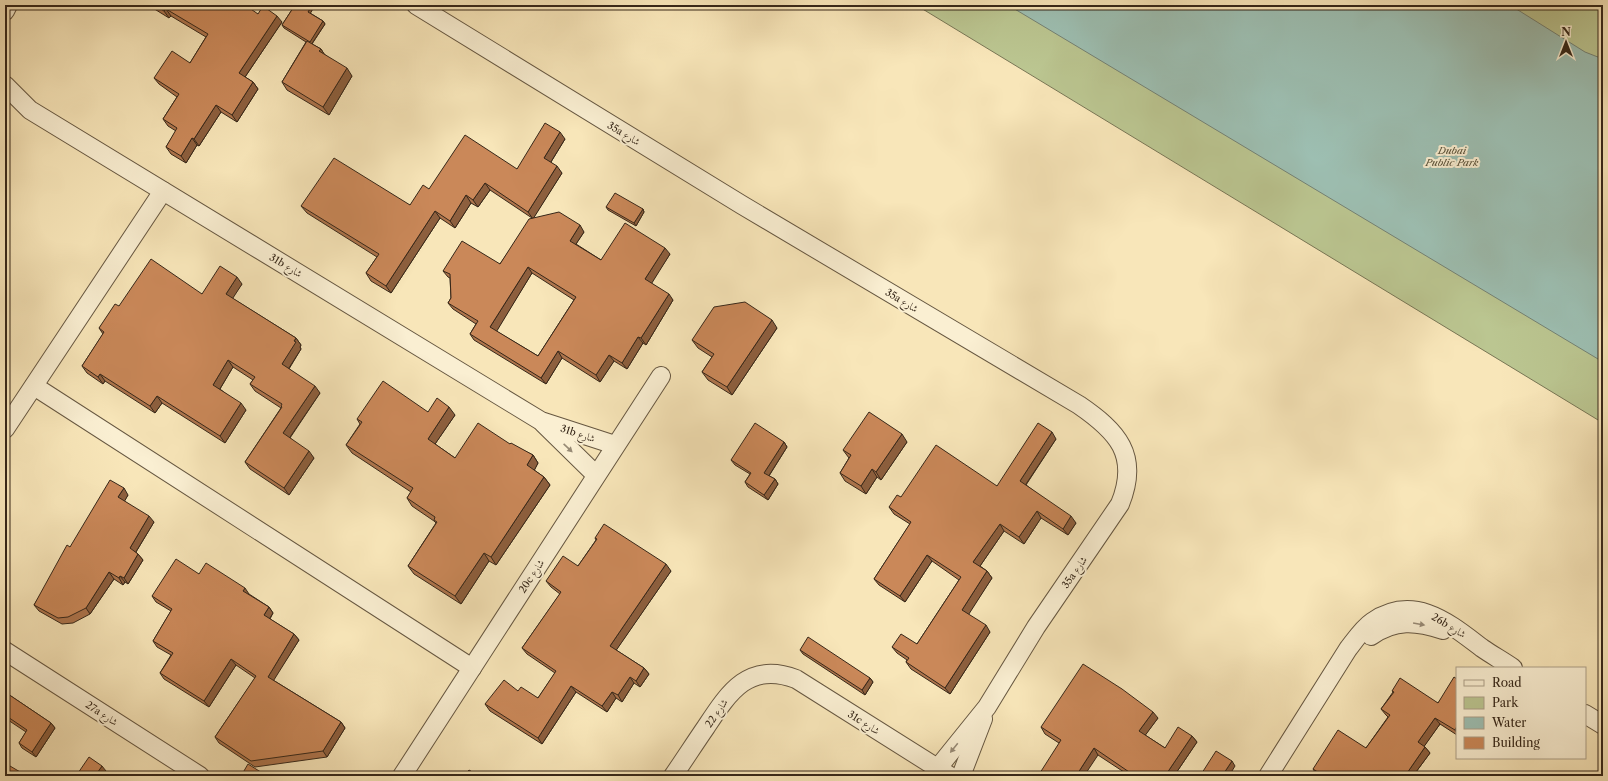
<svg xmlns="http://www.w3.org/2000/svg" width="1608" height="781" viewBox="0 0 1608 781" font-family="'Libre Caslon Text',Amiri,serif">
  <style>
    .green { fill: #bbc691; stroke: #787655 }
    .water { fill: #9dbfb2; stroke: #748275 }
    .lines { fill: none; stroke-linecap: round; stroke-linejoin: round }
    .street-casing { stroke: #665741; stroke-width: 20 }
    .street { stroke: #faefd2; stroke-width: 18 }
    .wall { fill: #ae754d; stroke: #362719; fill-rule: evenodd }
    .shaded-wall { fill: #8d5f3e; stroke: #362719 }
    .building { fill: #ca8859; stroke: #362719; fill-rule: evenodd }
    .oneway { fill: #988b76 }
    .labels { text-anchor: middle; stroke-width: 4; stroke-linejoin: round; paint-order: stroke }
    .street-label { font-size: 10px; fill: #362719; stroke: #faefd2 }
    .park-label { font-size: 10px; font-style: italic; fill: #574f37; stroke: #faefd2 }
  </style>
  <rect width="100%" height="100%" fill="#f8e6b9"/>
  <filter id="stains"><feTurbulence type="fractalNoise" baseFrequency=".005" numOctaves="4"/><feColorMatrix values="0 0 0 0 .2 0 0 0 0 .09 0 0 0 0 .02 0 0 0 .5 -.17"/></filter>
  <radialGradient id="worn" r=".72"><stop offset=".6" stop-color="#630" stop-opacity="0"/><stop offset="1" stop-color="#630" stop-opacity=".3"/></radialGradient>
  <polygon class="green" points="916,5 1595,5 1603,10 1603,423"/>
  <polygon class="water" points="1008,5 1510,5 1585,52 1603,59 1603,362"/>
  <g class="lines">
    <g class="street-casing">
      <g id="street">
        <path d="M 416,5 L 742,205 L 1079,405 C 1117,431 1140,455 1120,504 L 1036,627 L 987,707 L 937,769"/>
        <polyline points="5,11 8,5"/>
        <polyline points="5,85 30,110 541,421 615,445"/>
        <polyline points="34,386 472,668"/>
        <polyline points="543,423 596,475"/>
        <polyline points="5,429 163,191"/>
        <path d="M 1371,636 C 1395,619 1416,621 1443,630"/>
        <polyline points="5,651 200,776"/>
        <polyline points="1585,714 1603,725"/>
        <polyline points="402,776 661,376"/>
        <path d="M 673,776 C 684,760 695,743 706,727 C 729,692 749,661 796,679 L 950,776"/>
        <polyline points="961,776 983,719"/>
        <path d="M 1268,776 L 1348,649 C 1355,640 1363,628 1372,622 C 1414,593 1449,623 1482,648 C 1492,655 1503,661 1513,668"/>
      </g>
    </g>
    <use href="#street" class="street"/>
  </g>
  <g class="wall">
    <polygon points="148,5 226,5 229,7 258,14 282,22 245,77 253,82 258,89 237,122 221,112 199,146 197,145 186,163 171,154 166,147 176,131 168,126 163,119 177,97 159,84 154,78 190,63 206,37 171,16 169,18"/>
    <polygon points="295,5 315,5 310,13 323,21 325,24 312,44 321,49 324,54 352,76 329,115 287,90 282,82 306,42 284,28 282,25"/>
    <path d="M 565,139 L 551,162 L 562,173 L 533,218 L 584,232 L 576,244 L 601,260 L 670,254 L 651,283 L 673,300 L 646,345 L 643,343 L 627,369 L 614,361 L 600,382 L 562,358 L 546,384 L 474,340 L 470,334 L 476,324 L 453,309 L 448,303 L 451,298 L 450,278 L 448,277 L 443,271 L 500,264 L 532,218 L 490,190 L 478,207 L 471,203 L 455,228 L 440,218 L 391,293 L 371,281 L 366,273 L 377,257 L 307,213 L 301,206 L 410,205 L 429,189 L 517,169 ZM 532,273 L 574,300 L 538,356 L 496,331 Z"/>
    <polygon points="606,207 643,209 644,212 636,226 608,210"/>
    <polygon points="242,284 232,298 296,338 301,345 300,347 301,349 289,369 320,393 290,438 314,458 289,495 250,469 245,462 281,408 255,391 250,384 253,380 233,367 220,389 246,410 225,443 162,403 155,413 105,381 103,384 87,373 82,366 103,334 99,328 119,306 202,294"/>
    <polygon points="777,328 732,395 708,380 702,372 712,357 698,348 692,340"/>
    <polygon points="428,412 455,415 435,444 455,458 510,444 533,455 538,463 534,470 544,477 550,485 496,565 489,561 461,604 414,574 408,566 436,523 434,521 412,506 407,498 411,492 352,453 346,445 360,424 357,419"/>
    <polygon points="1056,439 1026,485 1076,523 1068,535 1041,518 1024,544 1004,531 980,566 987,571 992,578 968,614 990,632 950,694 911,669 906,662 907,660 897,653 892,647 917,644 959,580 932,561 905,602 879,585 874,579 910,524 894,514 889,507 901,497 997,486"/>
    <polygon points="784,442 787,447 769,476 775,479 778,484 768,500 748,487 745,482 750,474 735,465 731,460"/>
    <polygon points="907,442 881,480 877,477 866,494 845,481 840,473 849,458 843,450"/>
    <polygon points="128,495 124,501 154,522 136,552 143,560 128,584 125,582 123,585 114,579 90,614 73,623 62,624 39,611 34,605 70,547"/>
    <polygon points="595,538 671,571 616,650 644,668 649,674 640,687 634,683 622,702 616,698 607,712 576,692 542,744 490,711 485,704 518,691 538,698 555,673 527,654 522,648 560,594 551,587 546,581 578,566 596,540"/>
    <polygon points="199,574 249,594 269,607 273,613 270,619 294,634 299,640 273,680 341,722 345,728 327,757 255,767 219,743 215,737 255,678 236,665 209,707 164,679 160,673 171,655 157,647 153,641 171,611 156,602 152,596"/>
    <polygon points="800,650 870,678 873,682 865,695 803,654"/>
    <polygon points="1457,679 1457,735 1440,724 1424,746 1430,753 1413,776 1319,776 1317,775 1313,769 1366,748 1388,717 1386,715 1381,709 1393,692 1392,691 1438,703"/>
    <polygon points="5,692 51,723 55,728 36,757 22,748 19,743 26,732 5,718"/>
    <polygon points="1158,718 1145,735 1165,748 1192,736 1197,742 1174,776 1130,776 1098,755 1059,743 1045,734 1041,727"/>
  </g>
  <g class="shaded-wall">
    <polygon points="312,5 315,5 310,14 308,12"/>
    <polygon points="166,9 171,16 169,18 164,11"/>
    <polygon points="277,16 282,22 243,80 239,73"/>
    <polygon points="323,21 325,24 311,45 309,42"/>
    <polygon points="321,49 326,57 319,51"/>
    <polygon points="347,68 352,76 329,115 323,107"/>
    <polygon points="253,82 258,89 237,122 232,115"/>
    <polygon points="216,105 221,112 199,146 194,139"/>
    <polygon points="560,132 565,139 549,165 544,158"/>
    <polygon points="192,138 197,145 186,163 181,156"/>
    <polygon points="557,166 562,173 533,219 528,212"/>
    <polygon points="485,183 490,190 478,207 473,200"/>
    <polygon points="466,195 471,203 455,228 450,221"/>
    <polygon points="643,209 644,212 636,226 634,223"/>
    <polygon points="435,211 440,218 391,293 386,286"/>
    <polygon points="580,225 584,232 574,247 570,241"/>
    <polygon points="665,248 670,254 650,286 645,279"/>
    <polygon points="528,267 532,273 495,334 490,327"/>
    <polygon points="237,277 242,284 231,301 226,294"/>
    <polygon points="669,294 673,300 646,345 641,338"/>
    <polygon points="772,320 777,328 732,395 727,387"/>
    <polygon points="638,337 643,343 627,369 622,363"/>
    <polygon points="296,338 301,345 300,347 301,349 287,371 282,364"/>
    <polygon points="558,351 562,358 546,384 541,378"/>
    <polygon points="609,355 614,361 600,382 596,375"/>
    <polygon points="228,360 233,367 218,392 213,385"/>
    <polygon points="100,374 105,381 103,384 98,377"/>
    <polygon points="315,386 320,393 288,440 283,433"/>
    <polygon points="157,396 162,403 155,413 150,406"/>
    <polygon points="241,403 246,410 225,443 220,436"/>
    <polygon points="449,407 455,415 433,447 428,439"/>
    <polygon points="1052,432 1056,439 1024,487 1020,481"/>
    <polygon points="902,434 907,442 881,480 876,472"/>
    <polygon points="784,442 787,447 768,477 764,473"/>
    <polygon points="309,451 314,458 289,495 284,488"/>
    <polygon points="533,455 538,463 533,473 527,465"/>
    <polygon points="872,469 877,477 866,494 861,486"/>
    <polygon points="544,477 550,485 496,565 491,557"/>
    <polygon points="775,479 778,484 768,500 764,495"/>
    <polygon points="124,488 128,495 123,504 118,497"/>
    <polygon points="1037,511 1041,518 1024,544 1019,537"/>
    <polygon points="149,516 154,522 134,555 130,548"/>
    <polygon points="1071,516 1076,523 1068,535 1063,529"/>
    <polygon points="1000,524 1004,531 978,569 973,562"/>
    <polygon points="484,553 489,561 461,604 455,596"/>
    <polygon points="138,554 143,560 128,584 124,578"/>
    <polygon points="927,555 932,561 905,602 900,596"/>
    <polygon points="666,564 671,571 615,652 610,646"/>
    <polygon points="987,571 992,578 967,617 962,610"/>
    <polygon points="109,572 114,579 90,614 86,608"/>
    <polygon points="120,576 125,582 123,585 119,578"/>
    <polygon points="245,588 249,594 248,597 243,591"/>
    <polygon points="269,607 273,613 268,621 264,615"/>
    <polygon points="986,625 990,632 950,694 945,688"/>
    <polygon points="294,634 299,640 272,683 268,677"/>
    <polygon points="231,659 236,665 209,707 204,701"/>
    <polygon points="644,668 649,674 640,687 636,681"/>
    <polygon points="630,677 634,683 622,702 618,695"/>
    <polygon points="870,678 873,682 865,695 862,690"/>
    <polygon points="571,686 576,692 542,744 538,738"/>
    <polygon points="612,692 616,698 607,712 602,706"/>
    <polygon points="1153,712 1158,718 1144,737 1139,731"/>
    <polygon points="1435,718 1440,724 1423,748 1418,742"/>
    <polygon points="341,722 345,728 327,757 323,751"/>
    <polygon points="51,723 55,728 36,757 32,752"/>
    <polygon points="1457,726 1457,733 1455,730"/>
    <polygon points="1192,736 1197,742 1174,776 1165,776"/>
    <polygon points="1425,747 1430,753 1413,776 1405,776"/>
    <polygon points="1094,748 1098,755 1084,776 1076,776"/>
    <polygon points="1232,761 1235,766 1229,776 1222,776"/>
    <polygon points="102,766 106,771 102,776 95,776"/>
  </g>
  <g class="building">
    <polygon points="154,5 226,5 229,7 231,5 245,5 258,14 263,6 277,16 239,73 253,82 232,115 216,105 194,139 192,138 181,156 166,147 177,128 163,119 179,94 154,78 172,51 190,63 208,34 166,9 164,11"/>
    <polygon points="295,5 312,5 308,12 323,21 310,42 282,25"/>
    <polygon points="307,41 321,49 319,51 347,68 323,107 282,82"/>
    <polygon points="545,123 560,132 544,158 557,166 528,212 485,183 473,200 466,195 450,221 435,211 386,286 366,273 379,254 301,206 334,158 410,205 423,185 429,189 465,135 517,169"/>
    <polygon points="615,193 643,209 634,223 606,207"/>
    <path d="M 559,212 L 580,225 L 570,241 L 601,260 L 625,223 L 665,248 L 645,279 L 669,294 L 641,338 L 638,337 L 622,363 L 609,355 L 596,375 L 558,351 L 541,378 L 470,334 L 478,321 L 448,303 L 451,298 L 450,274 L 443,271 L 462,241 L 500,264 L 529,219 ZM 528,267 L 576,297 L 538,356 L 490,327 Z"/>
    <polygon points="151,259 202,294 220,266 237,277 226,294 296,338 294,341 296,342 282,364 315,386 283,433 309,451 284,488 245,462 282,407 281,406 282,404 250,384 255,377 228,360 213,385 241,403 220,436 157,396 150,406 100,374 98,377 82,366 104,332 99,328 115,304 119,306"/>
    <polygon points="745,302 772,320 727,387 702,372 714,354 692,340 714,307"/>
    <polygon points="383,381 428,412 437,398 449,407 428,439 455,458 478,423 510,444 511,443 533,455 527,465 544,477 491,557 484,553 455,596 408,566 437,522 434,520 435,517 407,498 413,488 346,445 362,422 357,419"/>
    <polygon points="869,412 902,434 876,472 872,469 861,486 840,473 851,455 843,450"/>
    <polygon points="755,423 784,442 764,473 775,479 764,495 745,482 751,473 731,460"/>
    <polygon points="1038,423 1052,432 1020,481 1071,516 1063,529 1037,511 1019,537 1000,524 973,562 987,571 962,610 986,625 945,688 906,662 909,658 892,647 901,634 917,644 961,577 927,555 900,596 874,579 911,522 889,507 897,495 901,497 936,445 997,486"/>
    <polygon points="110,480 124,488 118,497 149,516 130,548 138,554 124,578 120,576 119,578 109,572 86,608 68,617 58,618 34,605 67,545 70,547"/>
    <polygon points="604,524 666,564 610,646 644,668 636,681 630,677 618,695 612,692 602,706 571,686 538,738 485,704 504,680 518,691 521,687 538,698 556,671 522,648 561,592 546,581 563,556 578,566 597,539 595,538"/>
    <polygon points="176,559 199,574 206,563 245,588 243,591 269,607 264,615 294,634 268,677 341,722 323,751 251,761 215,737 256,676 231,659 204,701 160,673 173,653 153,641 172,609 152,596"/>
    <polygon points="808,637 870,678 862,690 800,650"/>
    <polygon points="1083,664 1122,689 1153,712 1139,731 1165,748 1178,727 1192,736 1165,776 1135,776 1094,748 1076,776 1038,776 1061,740 1041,727"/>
    <polygon points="1454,677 1457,679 1457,726 1455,730 1435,718 1418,742 1425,747 1405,776 1324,776 1313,769 1338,730 1366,748 1390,715 1381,709 1394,692 1392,691 1400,678 1438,703"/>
    <polygon points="5,692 51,723 32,752 19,743 27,730 5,715"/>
    <polygon points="1216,751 1232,761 1222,776 1200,776"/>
    <polygon points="89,757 102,766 95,776 76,776"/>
    <polygon points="248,764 267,776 241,776"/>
    <polygon points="10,766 27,776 5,776 5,774"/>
    <polygon points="469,770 479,776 464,776"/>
    <polygon points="826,774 830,776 824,776"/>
  </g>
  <defs><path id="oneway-solid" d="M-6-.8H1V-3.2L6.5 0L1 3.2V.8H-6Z"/></defs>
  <g class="oneway">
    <use href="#oneway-solid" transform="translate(568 448) rotate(43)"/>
    <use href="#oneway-solid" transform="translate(1419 624) rotate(10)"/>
    <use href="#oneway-solid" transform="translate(954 748) rotate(129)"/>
  </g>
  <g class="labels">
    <g class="street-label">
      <text transform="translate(624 133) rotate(31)" y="4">35a شارع</text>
      <text transform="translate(286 265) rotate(31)" y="4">31b شارع</text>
      <text transform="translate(902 300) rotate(31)" y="4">35a شارع</text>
      <text transform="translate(578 433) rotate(18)" y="4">31b شارع</text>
      <text transform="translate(1074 572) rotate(-55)" y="4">35a شارع</text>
      <text transform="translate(531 576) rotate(-57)" y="4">20c شارع</text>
      <text transform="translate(1449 625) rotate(31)" y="4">26b شارع</text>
      <text transform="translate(102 713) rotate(33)" y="4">27a شارع</text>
      <text transform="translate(716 713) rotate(-56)" y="4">شارع 22</text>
      <text transform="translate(864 722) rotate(32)" y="4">31c شارع</text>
    </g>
    <g class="park-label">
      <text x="1452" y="154">Dubai<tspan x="1452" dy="12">Public Park</tspan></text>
    </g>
  </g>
  <rect width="1608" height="781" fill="none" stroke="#f8e6b9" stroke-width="20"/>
  <rect x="6" y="6" width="1596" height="769" fill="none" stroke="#362719" stroke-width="2"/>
  <rect x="10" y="10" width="1588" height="761" fill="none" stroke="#362719"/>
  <rect x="1456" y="667" width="130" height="92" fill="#faefd2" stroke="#ac9f88"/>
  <rect x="1464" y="680" width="20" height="6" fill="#faefd2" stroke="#ac9f88"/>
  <text x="1492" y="687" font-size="12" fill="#362719">Road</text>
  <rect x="1464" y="697" width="20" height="12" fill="#bbc691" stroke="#ac9f88"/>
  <text x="1492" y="707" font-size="12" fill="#362719">Park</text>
  <rect x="1464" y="717" width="20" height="12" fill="#9dbfb2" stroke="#ac9f88"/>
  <text x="1492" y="727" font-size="12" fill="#362719">Water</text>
  <rect x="1464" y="737" width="20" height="12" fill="#ca8859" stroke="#ac9f88"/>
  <text x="1492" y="747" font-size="12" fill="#362719">Building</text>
  <g transform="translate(1566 42)" stroke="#faefd2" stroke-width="3" paint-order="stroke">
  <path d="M0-3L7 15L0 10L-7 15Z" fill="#362719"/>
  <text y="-6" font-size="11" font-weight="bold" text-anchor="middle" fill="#362719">N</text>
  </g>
  <rect width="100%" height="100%" filter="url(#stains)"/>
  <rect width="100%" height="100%" fill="url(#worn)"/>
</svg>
